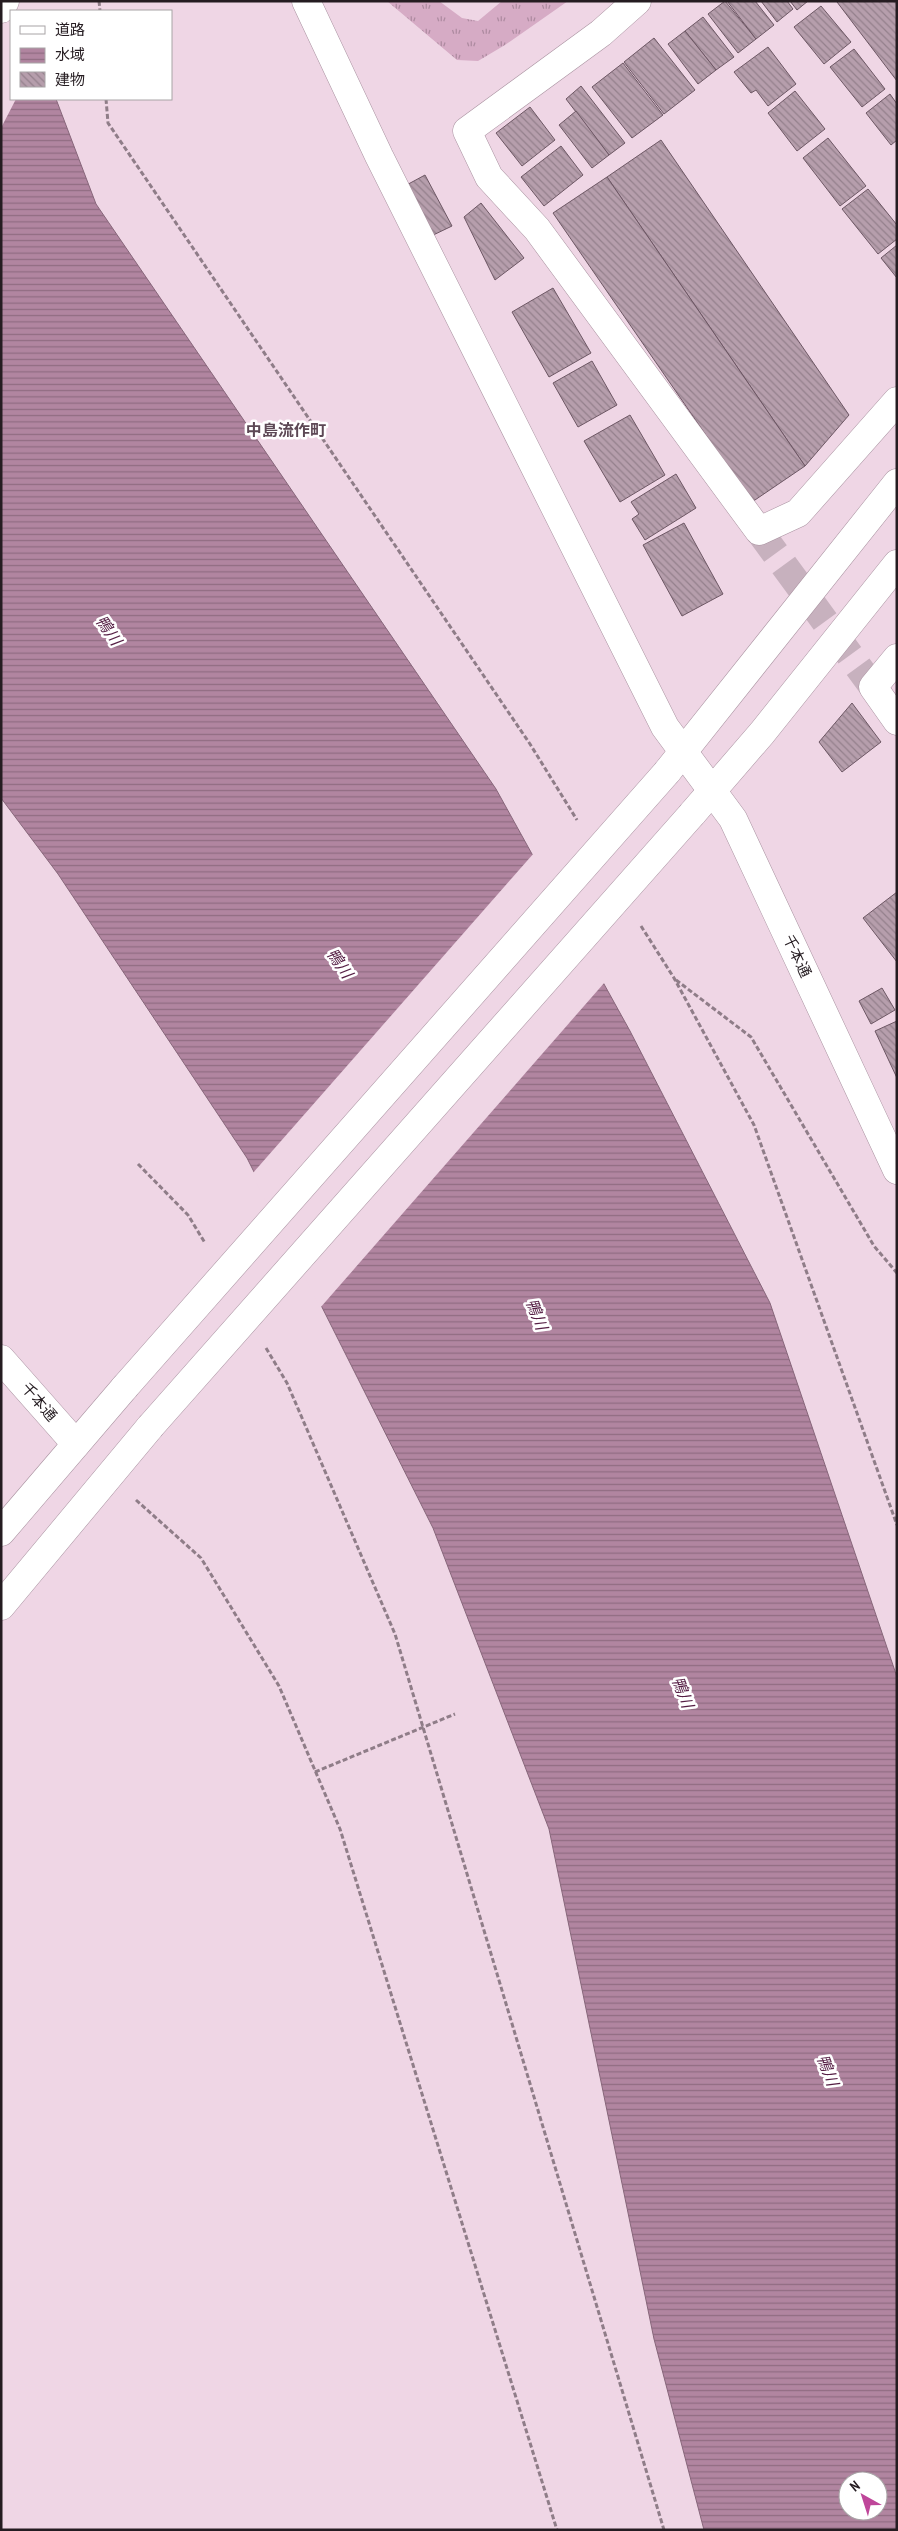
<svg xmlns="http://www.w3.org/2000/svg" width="898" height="2531" viewBox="0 0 898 2531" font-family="'PT Sans Narrow','Noto Sans JP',sans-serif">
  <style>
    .grass { fill: url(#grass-tufts) }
    .water { fill: url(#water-rules); stroke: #87667a; fill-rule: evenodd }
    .pier { fill: #efd6e5 }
    .building { fill: url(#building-back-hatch); stroke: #6d5764 }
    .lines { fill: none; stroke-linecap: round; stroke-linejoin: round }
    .street-tunnel { stroke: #c7b1be; stroke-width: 28; stroke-dasharray: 28 14; stroke-linecap: butt }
    .street-casing { stroke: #aa93a1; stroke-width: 29 }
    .secondary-casing { stroke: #aa93a1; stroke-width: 29 }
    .highway-casing { stroke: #aa93a1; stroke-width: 29 }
    .path { stroke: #8f7d88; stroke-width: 3; stroke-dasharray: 5 2.5; stroke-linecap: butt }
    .street { stroke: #fff; stroke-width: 28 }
    .secondary { stroke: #fff; stroke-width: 28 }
    .highway { stroke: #fff; stroke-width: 28 }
    .secondary-bridge-casing { stroke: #aa93a1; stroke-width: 29; stroke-linecap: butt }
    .secondary-bridge { stroke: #fff; stroke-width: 28 }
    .labels { text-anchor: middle; stroke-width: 5; stroke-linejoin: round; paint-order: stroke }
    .street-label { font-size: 15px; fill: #251c21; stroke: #fff }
    .neighbourhood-label { font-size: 16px; font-weight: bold; fill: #5d4855; stroke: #fff }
    .water-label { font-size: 16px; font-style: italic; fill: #551e44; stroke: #fff }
  </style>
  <defs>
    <pattern id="grass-tufts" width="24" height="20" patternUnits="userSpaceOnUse" patternTransform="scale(1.25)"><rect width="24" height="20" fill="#d6abc5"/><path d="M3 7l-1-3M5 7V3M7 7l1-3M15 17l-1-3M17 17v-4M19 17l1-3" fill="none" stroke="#ad8aa0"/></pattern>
    <pattern id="water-rules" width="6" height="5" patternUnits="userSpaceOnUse" patternTransform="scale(1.25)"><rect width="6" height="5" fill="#b185a0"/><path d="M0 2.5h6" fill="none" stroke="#906c82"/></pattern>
    <pattern id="building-back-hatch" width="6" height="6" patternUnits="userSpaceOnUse" patternTransform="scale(1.25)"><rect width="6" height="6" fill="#b69eac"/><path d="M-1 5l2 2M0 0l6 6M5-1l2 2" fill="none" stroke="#94808c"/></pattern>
  </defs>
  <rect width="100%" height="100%" fill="#efd6e5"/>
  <polygon class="grass" points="387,1 439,1 462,18 478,21 502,1 568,1 505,45 478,61 457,60"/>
  <path class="water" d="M 1,1 L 11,11 L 11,99 L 56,99 L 96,204 L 496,789 L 630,1031 L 770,1303 L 897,1677 L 897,2530 L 704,2530 L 654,2339 L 549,1829 L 433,1528 L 247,1158 L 58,874 L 1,798 ZM 848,2481 L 878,2481 L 878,2511 L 848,2511 Z"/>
  <g class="pier">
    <polygon points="1,1 21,1 25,11 11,11 11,99 16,99 1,128"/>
    <polygon points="534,853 605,982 320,1308 252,1174"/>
  </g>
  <g class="building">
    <polygon points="725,1 756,39 738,53 708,14"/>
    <polygon points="727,1 755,1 774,25 756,39"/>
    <polygon points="761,1 787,1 793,9 777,22"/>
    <polygon points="790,1 808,1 797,10"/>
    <polygon points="838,1 897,1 897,81 837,2"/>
    <polygon points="821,6 851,42 824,64 794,27"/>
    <polygon points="703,17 734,57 716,70 685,31"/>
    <polygon points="685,31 716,70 698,84 668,44"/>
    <polygon points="654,38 695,90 664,114 624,62"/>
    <polygon points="768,47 796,84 768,106 756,90 751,93 734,72"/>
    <polygon points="854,49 885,89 862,107 830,67"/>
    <polygon points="623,63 663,115 632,138 592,87"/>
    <polygon points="581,86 625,143 609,155 566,99"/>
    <polygon points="795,91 825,129 797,151 768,113"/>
    <polygon points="890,94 897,104 897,140 891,145 866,113"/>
    <polygon points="530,107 555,140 522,166 496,133"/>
    <polygon points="576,111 609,155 592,168 559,125"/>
    <polygon points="828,138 866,186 840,206 803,158"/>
    <polygon points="661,140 849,415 805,466 607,177"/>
    <polygon points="561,146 583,175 544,206 521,177"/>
    <polygon points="425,175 452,226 427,238 401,188"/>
    <polygon points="607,177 805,466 752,502 553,213"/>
    <polygon points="868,189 897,225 897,239 878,254 842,209"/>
    <polygon points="481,203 524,258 495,280 464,217"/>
    <polygon points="897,245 897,278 881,258"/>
    <polygon points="553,288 591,353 549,377 512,312"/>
    <polygon points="592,361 617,405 578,427 553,383"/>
    <polygon points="630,415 665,475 620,502 584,441"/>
    <polygon points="676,474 696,508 645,540 632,519 639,514 631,502"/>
    <polygon points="684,523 723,594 682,616 643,545"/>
    <polygon points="852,703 881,742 842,772 819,742"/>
    <polygon points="897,892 897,962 863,918"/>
    <polygon points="882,988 895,1010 871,1024 859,1001"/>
    <polygon points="897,1021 897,1078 875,1031"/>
  </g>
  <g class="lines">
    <polyline class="street-tunnel" points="759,531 873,687"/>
    <g class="street-casing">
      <g id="street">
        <polyline points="306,1 379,156 665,727 733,819 897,1170"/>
        <polyline points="637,1 601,33 467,131 489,177 537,229 759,531 798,513 897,401"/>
        <polyline points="897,658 873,687 897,721"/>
        <polyline points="1,1359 76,1444"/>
      </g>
    </g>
    <g class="secondary-casing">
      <g id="secondary">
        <polyline points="667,772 897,483"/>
        <polyline points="692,814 762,733 897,564"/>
        <polyline points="1,1532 125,1387"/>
        <polyline points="1,1606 150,1427"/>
      </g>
    </g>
    <g class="highway-casing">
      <polyline id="highway" points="1,9 5,1"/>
    </g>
    <g class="path">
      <polyline points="99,1 100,11"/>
      <polyline points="106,99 108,123 530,744 577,820"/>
      <polyline points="641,926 674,978 754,1125 897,1525"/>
      <polyline points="676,980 751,1037 874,1246 897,1273"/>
      <polyline points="138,1164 188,1215 205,1243"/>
      <polyline points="266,1348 287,1383 395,1634 664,2530"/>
      <polyline points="136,1500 201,1558 279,1686 340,1829 557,2530"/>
      <polyline points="315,1772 455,1714"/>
    </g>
    <use href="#street" class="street"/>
    <use href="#secondary" class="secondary"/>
    <use href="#highway" class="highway"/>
    <g class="secondary-bridge-casing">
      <g id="secondary-bridge">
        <polyline points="125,1387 667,772"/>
        <polyline points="150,1427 692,814"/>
      </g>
    </g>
    <use href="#secondary-bridge" class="secondary-bridge"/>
  </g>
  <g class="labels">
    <g class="street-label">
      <text transform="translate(797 956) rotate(65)" y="5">千本通</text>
      <text transform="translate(39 1402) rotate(49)" y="5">千本通</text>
    </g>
    <g class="neighbourhood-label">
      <text x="286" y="436">中島流作町</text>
    </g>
    <g class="water-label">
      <text transform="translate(109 630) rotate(55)" y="6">鴨川</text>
      <text transform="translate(340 963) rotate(55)" y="6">鴨川</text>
      <text transform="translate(537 1314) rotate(69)" y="6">鴨川</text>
      <text transform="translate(683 1692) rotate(69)" y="6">鴨川</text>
      <text transform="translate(828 2070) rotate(69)" y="6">鴨川</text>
    </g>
  </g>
  <rect width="898" height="2531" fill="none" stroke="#251c21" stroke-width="5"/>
  <rect x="10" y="10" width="162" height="90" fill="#ffffff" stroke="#a8a4a6"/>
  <rect x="20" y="26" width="25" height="8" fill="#ffffff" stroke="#a8a4a6"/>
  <text x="55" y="35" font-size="15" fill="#251c21">道路</text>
  <rect x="20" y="48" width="25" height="15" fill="url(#water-rules)" stroke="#a8a4a6"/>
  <text x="55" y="60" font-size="15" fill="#251c21">水域</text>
  <rect x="20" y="72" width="25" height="15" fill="url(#building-back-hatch)" stroke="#a8a4a6"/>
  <text x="55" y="85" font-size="15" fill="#251c21">建物</text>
  <g transform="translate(863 2496) rotate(321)"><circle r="24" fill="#ffffff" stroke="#a8a4a6"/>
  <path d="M0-4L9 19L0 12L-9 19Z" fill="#bf469a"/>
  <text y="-8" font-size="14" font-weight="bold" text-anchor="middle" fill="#251c21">N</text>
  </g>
</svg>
